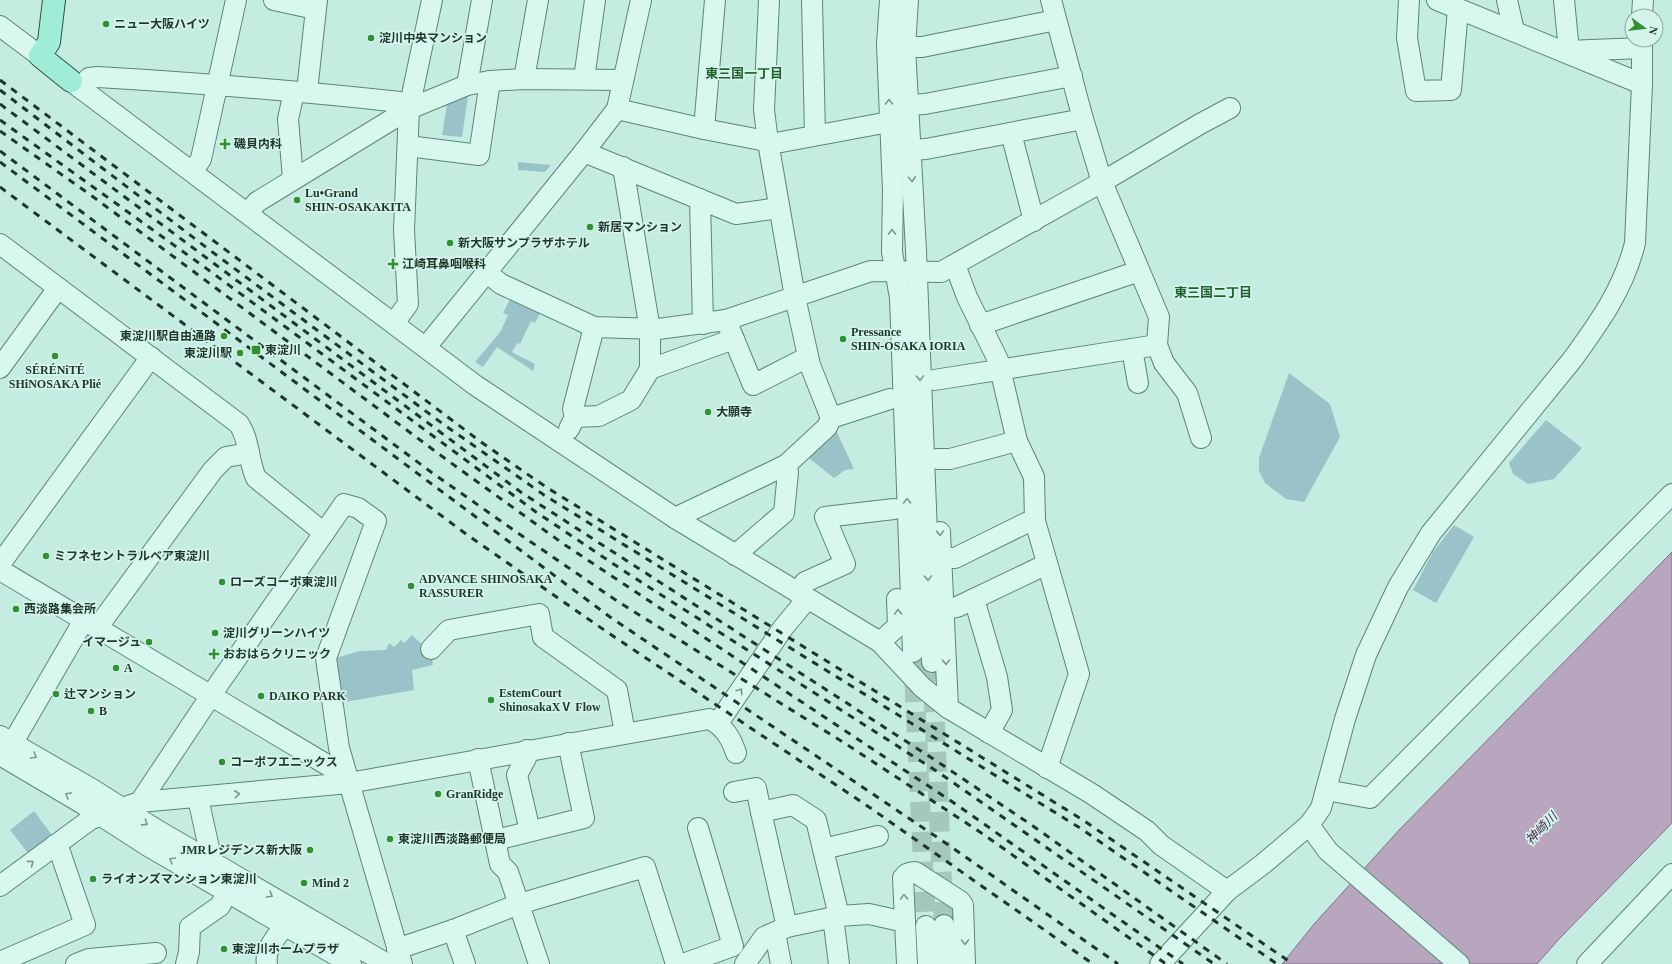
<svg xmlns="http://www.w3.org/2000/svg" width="1672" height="964" viewBox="0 0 1672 964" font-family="'Times New Roman','Noto Sans JP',serif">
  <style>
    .green { fill: #99c3c9 }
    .water { fill: #b8a6bf; stroke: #866e8d }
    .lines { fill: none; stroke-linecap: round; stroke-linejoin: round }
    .minor-tunnel { stroke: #a4c8bd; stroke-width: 20; stroke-dasharray: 20 10; stroke-linecap: butt }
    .minor-casing { stroke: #5c8673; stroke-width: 22 }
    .major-casing { stroke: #305441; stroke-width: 24 }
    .minor { stroke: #d8f7ee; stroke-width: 20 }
    .major { stroke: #9fedd6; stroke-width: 22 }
    .rail { stroke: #1f372b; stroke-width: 3; stroke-dasharray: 7 7; stroke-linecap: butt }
    .oneway { stroke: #7c978c }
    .poi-dot { fill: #2f9130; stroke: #d4f4eb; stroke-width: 1.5 }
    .labels { text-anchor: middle; stroke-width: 3.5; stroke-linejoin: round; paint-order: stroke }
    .poi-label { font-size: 12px; font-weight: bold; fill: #1f372b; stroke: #d4f4eb; text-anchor: start }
    .neighbourhood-label { font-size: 13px; font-weight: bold; fill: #21612f; stroke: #d4f4eb }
    .water-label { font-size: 13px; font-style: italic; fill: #542f55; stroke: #d4f4eb }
  </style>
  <rect width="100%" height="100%" fill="#c5ece1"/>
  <g class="green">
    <polygon points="469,90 462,137 442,135 448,99"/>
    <polygon points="518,162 551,165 545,172 518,170"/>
    <polygon points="512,295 542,309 535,323 531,321 520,344 517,343 512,352 535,364 533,371 497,347 483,367 475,362 501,331 508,315 503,313"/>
    <polygon points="1289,373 1330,404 1340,437 1304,502 1286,499 1265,483 1259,471 1259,458"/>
    <polygon points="1546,420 1582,448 1554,479 1528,484 1513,474 1509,463"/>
    <polygon points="834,426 854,469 845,470 834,478 805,455"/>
    <polygon points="1454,525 1474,537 1436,603 1413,590 1433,552"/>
    <polygon points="412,635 431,653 433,665 412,670 414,690 339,703 332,659 360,651 386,650 389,643 394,647 401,640 404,643"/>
    <polygon points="34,811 55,839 31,857 10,830"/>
  </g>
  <polygon class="water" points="1672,552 1672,823 1559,939 1537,964 1282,964 1315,923 1400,829"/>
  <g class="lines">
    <g class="minor-tunnel">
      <polyline points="913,652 926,926"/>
      <polyline points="932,662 944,925"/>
    </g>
    <g class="minor-casing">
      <g id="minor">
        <polyline points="274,0 315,9"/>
        <polyline points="769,0 764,110 768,142 795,297 810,365 831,418"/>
        <polyline points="812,0 815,135"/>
        <polyline points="890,0 887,44 893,191 892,252 900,298 913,652"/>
        <polyline points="908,0 905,47 916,251 932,662"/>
        <polyline points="1051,0 1083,119 1102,182 1159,317 1157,345 1164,363 1187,393 1201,438"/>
        <polyline points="1409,0 1407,38 1416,91 1451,90 1458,9"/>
        <polyline points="1437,0 1642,84"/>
        <polyline points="1507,0 1514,31"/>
        <polyline points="1564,0 1569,51"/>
        <polyline points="1642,16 1643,0"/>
        <polyline points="0,26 40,56"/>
        <polyline points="905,47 922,47 1056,20"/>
        <polyline points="1566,51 1642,48"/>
        <polyline points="524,79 538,0"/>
        <polyline points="584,79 595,0"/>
        <polyline points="71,81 475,385 675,518 880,642 922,687 948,708 1092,794 1147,831 1161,845 1227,891"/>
        <polyline points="467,85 482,0"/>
        <path d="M 80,88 L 89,78 L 98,77 C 199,83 300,91 400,102 L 409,109"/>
        <polyline points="307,91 317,0"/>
        <polyline points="908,105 925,104 1072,76"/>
        <polyline points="617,109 704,129 776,143 889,122"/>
        <polyline points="704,129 715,0"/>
        <polyline points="1011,133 1034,221"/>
        <polyline points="408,146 479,155 490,81"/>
        <polyline points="910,150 926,149 1083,119"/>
        <polyline points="584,152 736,214 779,208"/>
        <polyline points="193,171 201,159 236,0"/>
        <polyline points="293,179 288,119 294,92"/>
        <polyline points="700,199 703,324"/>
        <polyline points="248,213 257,202 409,109 467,85 490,81 524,79 623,80"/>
        <path d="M 0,244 L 239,424 C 250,441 248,460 256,478 L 324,533 L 220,682 L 140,802 L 91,819 L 0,886"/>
        <polyline points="955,265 967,297 998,360 1017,441 1034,477 1035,521 1079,674 1047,768"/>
        <polyline points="486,272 501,284 594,327 658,329 726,320 871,271 941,272 1102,182 1200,124 1230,108"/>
        <polyline points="726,320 753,385 808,357"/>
        <polyline points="394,323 408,304 404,230 409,109 432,0"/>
        <polyline points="980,325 1139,271"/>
        <polyline points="426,347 584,152 617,109 641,0"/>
        <polyline points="1132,349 1138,383"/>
        <polyline points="0,368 58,288"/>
        <polyline points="650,369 734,339"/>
        <polyline points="934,380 1157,345"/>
        <polyline points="575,417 599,416 631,400 650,369 650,330 623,167"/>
        <polyline points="569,429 575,417 573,409 594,327"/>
        <polyline points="937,459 950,459 1017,441"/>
        <polyline points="675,518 786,465"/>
        <polyline points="940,532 948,708"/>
        <polyline points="324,533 344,504 358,508 376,521 326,658 339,748 402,964"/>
        <polyline points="735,555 784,513 788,472 786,465 827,427 831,418 890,399"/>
        <polyline points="942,558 955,558 1026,523 1035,521"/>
        <polyline points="0,564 151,357"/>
        <polyline points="0,570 329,766 349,783"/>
        <polyline points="798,593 805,582 845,564 825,517 894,509"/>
        <polyline points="974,599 997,677 1002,710 989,733"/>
        <polyline points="945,609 957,607 1047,564"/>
        <polyline points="97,628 213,470 226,457 249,453"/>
        <polyline points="880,642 898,626 897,599"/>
        <polyline points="431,649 449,630 539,614 543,637 617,690 625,733"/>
        <polyline points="718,723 783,628 807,599"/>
        <polyline points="0,736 92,789 157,830 387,964"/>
        <polyline points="12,744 84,620"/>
        <polyline points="527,750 526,758 517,775 530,831"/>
        <polyline points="0,755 83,804 148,846 351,964"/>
        <polyline points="478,759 500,864 508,872 539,964"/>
        <polyline points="1326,790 1370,798 1672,494"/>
        <polyline points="734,792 756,788 761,812 793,805 816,820 839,916"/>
        <polyline points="198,798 212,862"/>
        <path d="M 140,802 L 349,783 L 709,719 C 724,726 731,738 736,753"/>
        <polyline points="761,812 787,927"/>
        <path d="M 1309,825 L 1321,808 L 1345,719 L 1366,655 L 1398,587 L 1431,533 L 1572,360 C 1599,323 1624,288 1635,243 L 1642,84 L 1642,40"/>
        <polyline points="496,840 584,818 568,743"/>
        <polyline points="823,849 878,836"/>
        <polyline points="833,917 839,964"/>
        <polyline points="944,925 946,964"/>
        <polyline points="926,926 928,964"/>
        <polyline points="453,930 465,964"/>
        <polyline points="775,933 781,964"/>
        <polyline points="397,949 453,930 519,904 645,867 676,964"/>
        <polyline points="0,962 85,925 60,852 55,845"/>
        <polyline points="76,964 89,959 156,953"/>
        <polyline points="186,964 189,952 190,927 220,906 227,893"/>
        <path d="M 267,964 C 264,949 277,937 284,926"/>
        <polyline points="683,964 733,946 698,828"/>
        <polyline points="745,964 764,937 787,927 839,916 869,914 905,922"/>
        <path d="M 907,964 L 903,878 C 906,873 909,872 915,872 L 960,901 L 963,905 L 965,964"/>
        <polyline points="1160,964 1227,891 1263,864 1309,825 1328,851 1459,964"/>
        <polyline points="1587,964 1672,874"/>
      </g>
    </g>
    <g class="major-casing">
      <polyline id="major" points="54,0 49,42 40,56 71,81"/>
    </g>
    <use href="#minor" class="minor"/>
    <use href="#major" class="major"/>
    <g class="rail">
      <polyline points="0,80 481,442 546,487 1083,820 1293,964"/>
      <polyline points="0,90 211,251 443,424 544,495 1080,828 1277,964"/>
      <polyline points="0,104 522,493 938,762 1033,826 1227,964"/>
      <polyline points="0,120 203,266 536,512 627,573 938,772 1214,964"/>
      <polyline points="0,131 92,196 447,460 565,545 957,805 1183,964"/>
      <polyline points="0,151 431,472 515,531 617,601 846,744 983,834 1166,964"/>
      <polyline points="0,162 610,617 950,846 1118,964"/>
      <polyline points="0,187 466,534 607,632 869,807 1093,964"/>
    </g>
  </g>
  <defs><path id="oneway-chevron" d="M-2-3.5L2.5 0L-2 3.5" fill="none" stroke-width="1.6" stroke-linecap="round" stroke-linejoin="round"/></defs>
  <g class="oneway">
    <use href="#oneway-chevron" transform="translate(889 102) rotate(-91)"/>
    <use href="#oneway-chevron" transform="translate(912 179) rotate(87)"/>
    <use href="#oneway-chevron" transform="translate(892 232) rotate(-89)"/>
    <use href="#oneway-chevron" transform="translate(920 378) rotate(88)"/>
    <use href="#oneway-chevron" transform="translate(907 501) rotate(-92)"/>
    <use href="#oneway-chevron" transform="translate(940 533) rotate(88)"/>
    <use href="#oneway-chevron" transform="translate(928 578) rotate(88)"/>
    <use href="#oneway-chevron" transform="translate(898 612) rotate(-92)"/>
    <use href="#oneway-chevron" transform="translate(946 662) rotate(88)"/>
    <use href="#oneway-chevron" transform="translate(740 691) rotate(-56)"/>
    <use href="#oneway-chevron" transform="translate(34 756) rotate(30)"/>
    <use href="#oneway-chevron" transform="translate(237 794) rotate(-6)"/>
    <use href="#oneway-chevron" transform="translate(68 795) rotate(-150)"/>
    <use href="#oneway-chevron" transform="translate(145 823) rotate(33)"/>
    <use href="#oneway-chevron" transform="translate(172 860) rotate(-150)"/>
    <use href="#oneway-chevron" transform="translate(31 863) rotate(-36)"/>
    <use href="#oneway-chevron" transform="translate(270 895) rotate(30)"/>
    <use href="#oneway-chevron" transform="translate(904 897) rotate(-92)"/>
    <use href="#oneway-chevron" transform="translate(965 942) rotate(89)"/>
  </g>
  <g class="poi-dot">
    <circle cx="106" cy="24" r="4"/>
    <circle cx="371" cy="38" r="4"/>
    <path d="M223 138h4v4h4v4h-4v4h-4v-4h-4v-4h4z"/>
    <circle cx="297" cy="200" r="4"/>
    <circle cx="590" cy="227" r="4"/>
    <circle cx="450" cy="243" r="4"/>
    <path d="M391 258h4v4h4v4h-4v4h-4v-4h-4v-4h4z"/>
    <circle cx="224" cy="336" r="4"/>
    <circle cx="843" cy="339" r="4"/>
    <rect x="251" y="345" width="10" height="10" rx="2"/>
    <circle cx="240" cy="353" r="4"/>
    <circle cx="55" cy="356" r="4"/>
    <circle cx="708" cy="412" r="4"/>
    <circle cx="46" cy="556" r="4"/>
    <circle cx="222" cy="582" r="4"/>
    <circle cx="411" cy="586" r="4"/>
    <circle cx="16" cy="609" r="4"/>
    <circle cx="215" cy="633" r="4"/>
    <circle cx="149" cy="642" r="4"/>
    <path d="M212 648h4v4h4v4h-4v4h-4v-4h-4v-4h4z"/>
    <circle cx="116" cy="668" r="4"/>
    <circle cx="56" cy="694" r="4"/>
    <circle cx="261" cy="696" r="4"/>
    <circle cx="491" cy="700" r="4"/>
    <circle cx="91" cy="711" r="4"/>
    <circle cx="222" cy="762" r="4"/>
    <circle cx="438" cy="794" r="4"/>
    <circle cx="390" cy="839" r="4"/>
    <circle cx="310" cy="850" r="4"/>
    <circle cx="93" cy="879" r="4"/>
    <circle cx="304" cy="883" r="4"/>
    <circle cx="224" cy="949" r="4"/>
  </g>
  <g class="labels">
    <g class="poi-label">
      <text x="114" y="28">ニュー大阪ハイツ</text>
      <text x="379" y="42">淀川中央マンション</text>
      <text x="234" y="148">磯貝内科</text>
      <text x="305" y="197">Lu•Grand<tspan x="305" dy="14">SHIN-OSAKAKITA</tspan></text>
      <text x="598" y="231">新居マンション</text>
      <text x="458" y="247">新大阪サンプラザホテル</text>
      <text x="402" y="268">江崎耳鼻咽喉科</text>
      <text x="851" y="336">Pressance<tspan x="851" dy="14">SHIN-OSAKA IORIA</tspan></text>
      <text x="216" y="340" text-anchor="end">東淀川駅自由通路</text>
      <text x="265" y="354">東淀川</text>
      <text x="232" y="357" text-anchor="end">東淀川駅</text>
      <text x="55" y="374" text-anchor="middle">SÉRÉNiTÉ<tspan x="55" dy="14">SHiNOSAKA Plié</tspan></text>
      <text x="716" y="416">大願寺</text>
      <text x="54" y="560">ミフネセントラルベア東淀川</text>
      <text x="419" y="583">ADVANCE SHINOSAKA<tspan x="419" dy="14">RASSURER</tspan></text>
      <text x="230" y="586">ローズコーポ東淀川</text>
      <text x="24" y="613">西淡路集会所</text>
      <text x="223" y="637">淀川グリーンハイツ</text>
      <text x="141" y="646" text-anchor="end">イマージュ</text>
      <text x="223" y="658">おおはらクリニック</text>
      <text x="124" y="672">A</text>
      <text x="499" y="697">EstemCourt<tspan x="499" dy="14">ShinosakaXⅤ Flow</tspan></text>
      <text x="64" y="698">辻マンション</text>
      <text x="269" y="700">DAIKO PARK</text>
      <text x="99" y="715">B</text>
      <text x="230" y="766">コーポフエニックス</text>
      <text x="446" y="798">GranRidge</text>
      <text x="398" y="843">東淀川西淡路郵便局</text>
      <text x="302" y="854" text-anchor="end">JMRレジデンス新大阪</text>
      <text x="101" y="883">ライオンズマンション東淀川</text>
      <text x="312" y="887">Mind 2</text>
      <text x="232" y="953">東淀川ホームプラザ</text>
    </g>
    <g class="neighbourhood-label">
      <text x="744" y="78">東三国一丁目</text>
      <text x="1213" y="297">東三国二丁目</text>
    </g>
    <g class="water-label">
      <text transform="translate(1541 828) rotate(-46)" y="5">神崎川</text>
    </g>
  </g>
  <g transform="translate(1644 28) rotate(105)"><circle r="19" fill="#d4f4eb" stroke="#8ca89e"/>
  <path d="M0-3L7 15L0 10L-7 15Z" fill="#2f9130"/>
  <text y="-6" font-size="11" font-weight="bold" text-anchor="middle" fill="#1f372b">N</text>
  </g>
</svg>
